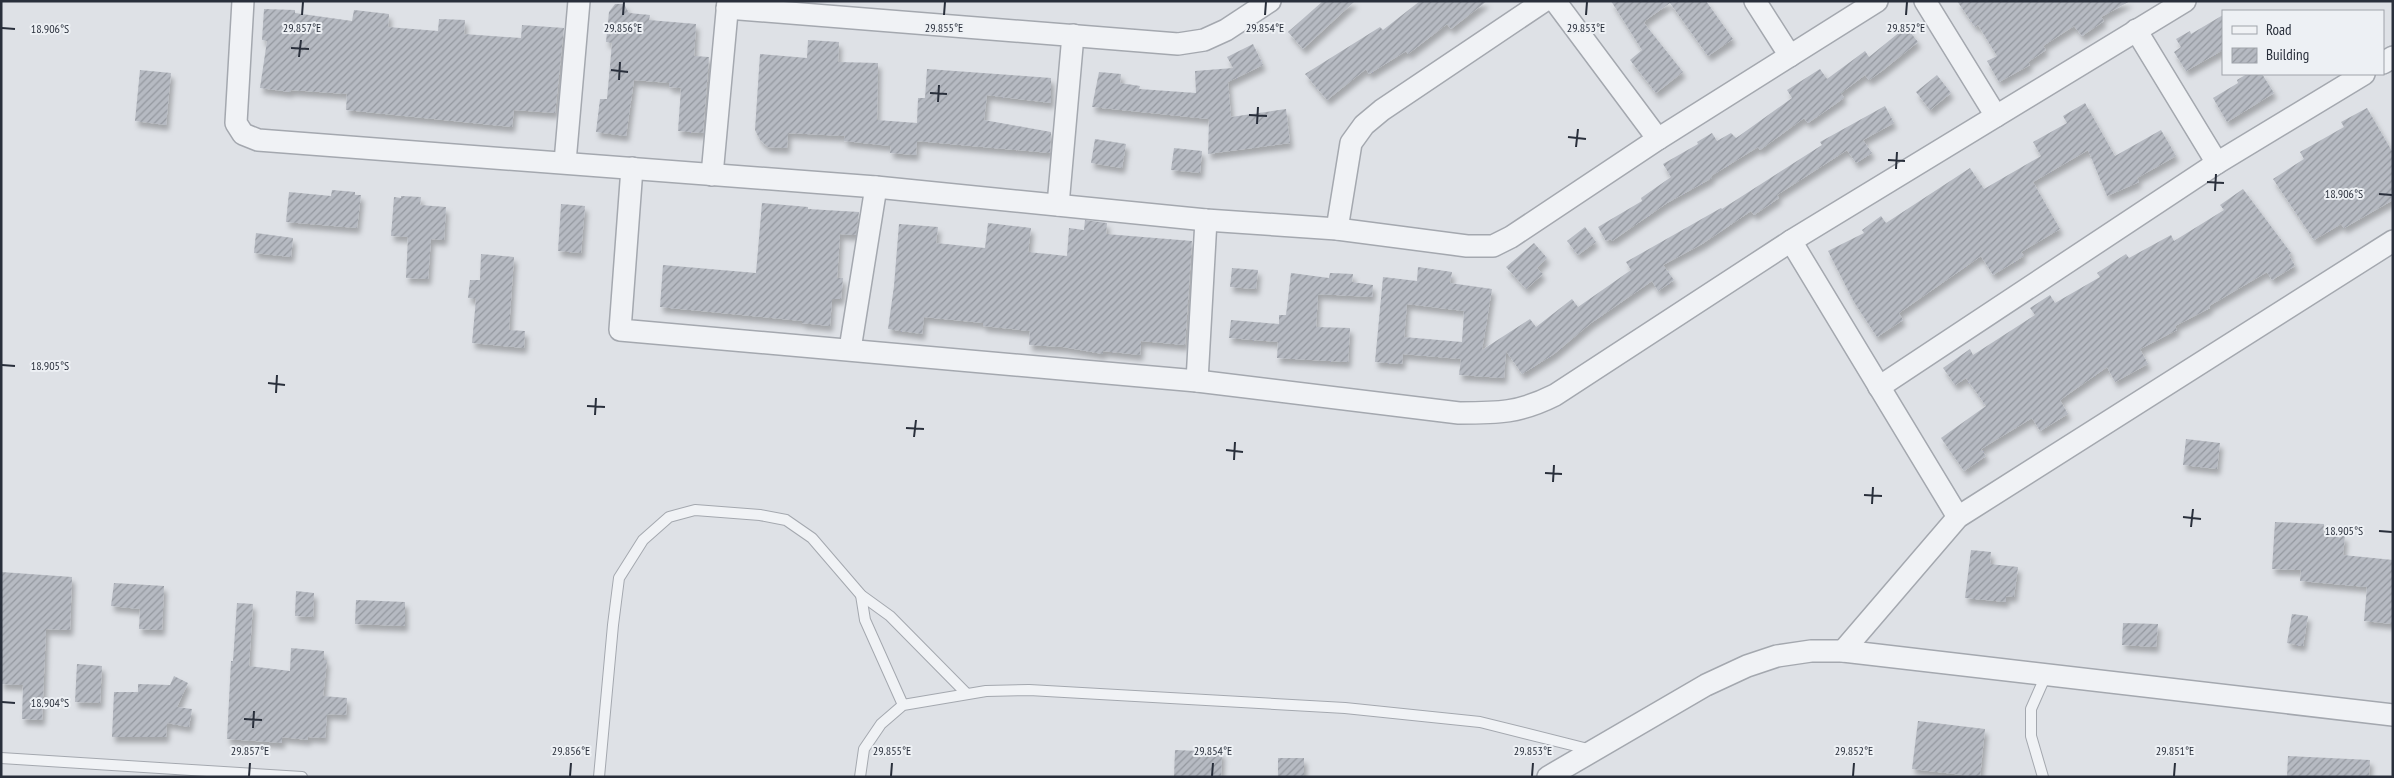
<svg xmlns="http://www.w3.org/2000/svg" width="2394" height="778" viewBox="0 0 2394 778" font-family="'PT Sans Narrow',sans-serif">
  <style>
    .building { fill: url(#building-hatch); fill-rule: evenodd; filter: url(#shadow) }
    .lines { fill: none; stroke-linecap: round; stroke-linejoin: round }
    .service-casing { stroke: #a4a8af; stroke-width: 12 }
    .minor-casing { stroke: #a4a8af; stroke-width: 24 }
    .service { stroke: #f0f2f5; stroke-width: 10 }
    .minor { stroke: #f0f2f5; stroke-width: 21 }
    .ticks { fill: none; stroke: #292f3b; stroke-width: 2 }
    .ticks-label { font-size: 12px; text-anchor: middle; fill: #292f3b; stroke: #edf0f4; stroke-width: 4; stroke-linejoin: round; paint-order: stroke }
  </style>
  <defs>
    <pattern id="building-hatch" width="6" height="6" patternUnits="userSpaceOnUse" patternTransform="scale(1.25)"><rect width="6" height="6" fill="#b6bac2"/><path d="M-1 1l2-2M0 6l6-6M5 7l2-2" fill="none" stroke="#94989f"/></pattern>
    <filter id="shadow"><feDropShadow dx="3" dy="5.5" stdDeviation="2.5" flood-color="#0004"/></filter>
  </defs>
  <rect width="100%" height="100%" fill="#dee1e6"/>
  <g class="building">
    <polygon points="1323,1 1355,1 1303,49 1288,32"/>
    <polygon points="1420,1 1487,1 1451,29 1447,24 1408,54 1406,51 1369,74 1366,69 1327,100 1305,74 1380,27 1383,30"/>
    <polygon points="1611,1 1706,1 1733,39 1708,56 1670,3 1646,20 1644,23 1683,72 1656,93 1630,60 1642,50"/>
    <polygon points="1957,1 2130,1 2101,17 2104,21 2082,36 2074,26 2043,46 2046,50 2028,62 2030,65 1999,82 1987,61 1997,56 1978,25 1975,27"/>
    <polygon points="615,4 624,4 629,13 650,15 649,20 696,24 694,56 709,57 703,133 678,131 681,88 669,87 669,83 634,80 626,136 596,132 600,99 607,99 612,43 606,42 609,12"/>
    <polygon points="264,9 295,10 295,13 352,21 354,10 389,14 388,27 438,31 439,19 465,20 464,34 521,38 522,25 564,28 555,113 514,110 512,127 346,110 347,94 291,90 290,92 260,88 267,41 262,40"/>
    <polygon points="2223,15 2223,50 2186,71 2174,52 2181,47 2176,39 2190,31 2191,34"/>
    <polygon points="1906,27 1918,42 1882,71 1869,80 1865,75 1841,93 1844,98 1808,123 1804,118 1760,150 1758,147 1711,176 1712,178 1667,203 1612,241 1611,239 1606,241 1598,227 1642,201 1641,198 1671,177 1663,164 1698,144 1697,142 1712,133 1717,141 1731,133 1736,138 1739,136 1792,98 1787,90 1820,69 1827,79 1865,51 1869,57"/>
    <polygon points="808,40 839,42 838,62 878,63 877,120 917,123 918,98 925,98 927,69 1051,78 1051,103 987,95 984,120 1051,132 1050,153 917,141 916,155 890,153 891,146 844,141 845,136 788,133 787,148 768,147 760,140 755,130 760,54 807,58"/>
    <polygon points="1253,44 1263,65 1228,82 1231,117 1286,109 1290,143 1208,154 1209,119 1092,107 1099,72 1121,74 1120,83 1140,86 1139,89 1196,93 1195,71 1233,68 1227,57"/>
    <polygon points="140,70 171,73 166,125 135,121"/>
    <polygon points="2247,74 2262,74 2274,93 2227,122 2213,98 2238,83 2237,80"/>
    <polygon points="1937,75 1951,93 1930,110 1916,92"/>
    <polygon points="2085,103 2115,156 2161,130 2176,156 2137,178 2139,182 2107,196 2088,150 2033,182 2060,229 2021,252 2024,256 1993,275 1981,256 1899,313 1903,320 1877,337 1854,302 1828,251 1864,233 1862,230 1881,216 1886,223 1970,168 1984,189 2041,156 2033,142 2067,123 2063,116"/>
    <path d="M 1885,106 L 1894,123 L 1863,140 L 1872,153 L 1856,163 L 1847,150 L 1777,195 L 1779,198 L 1754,215 L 1751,211 L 1702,244 L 1663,265 L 1674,280 L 1658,291 L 1652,281 L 1591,323 L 1554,354 L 1522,374 L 1506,351 L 1504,378 L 1459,375 L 1461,359 L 1403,354 L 1402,364 L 1375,362 L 1383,277 L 1417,281 L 1418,267 L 1452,272 L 1450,283 L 1492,289 L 1482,350 L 1530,319 L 1536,327 L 1572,299 L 1578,307 L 1631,270 L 1626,262 L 1721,208 L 1722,209 L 1822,145 L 1820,142 ZM 1407,304 L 1464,311 L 1462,342 L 1404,337 Z"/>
    <polygon points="2367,108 2393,153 2393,200 2344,228 2341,224 2314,240 2273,179 2304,159 2300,152 2344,127 2341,122"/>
    <polygon points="1095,139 1126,144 1122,168 1091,163"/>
    <polygon points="1174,148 1202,151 1200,173 1171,170"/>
    <polygon points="2243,189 2291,253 2289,255 2295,266 2272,280 2267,272 2209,306 2210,308 2175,326 2177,330 2140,349 2148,364 2115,382 2107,367 2060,400 2068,414 2040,431 2032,418 1981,449 1986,456 1964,471 1941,438 1986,406 1966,378 1955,385 1943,368 1970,349 1973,355 2035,315 2030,308 2050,295 2055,303 2100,277 2097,273 2126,254 2129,258 2171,235 2174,241 2224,210 2220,205"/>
    <polygon points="332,190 355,192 355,195 361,195 357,228 286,222 289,192 331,196"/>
    <polygon points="401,196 421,197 420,205 446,207 444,240 431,239 428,279 406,278 408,237 391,236 394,197 401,198"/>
    <polygon points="762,203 808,207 808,209 859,212 856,235 840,234 837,278 843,278 841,299 832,299 830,326 802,323 802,321 660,307 663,265 756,273"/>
    <polygon points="561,204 585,206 581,253 558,251"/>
    <polygon points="1085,220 1107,223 1106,234 1192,241 1185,345 1141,341 1140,355 1103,351 1103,354 1063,347 1029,345 1030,331 983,326 983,323 924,317 922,334 888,329 894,286 899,224 938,227 936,243 985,248 988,223 1031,228 1028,252 1067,256 1069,228 1084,230"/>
    <polygon points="1585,227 1596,242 1578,255 1567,241"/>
    <polygon points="256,233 293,238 291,257 254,253"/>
    <polygon points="1534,243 1547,258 1537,268 1543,274 1526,289 1506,267"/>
    <polygon points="481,254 514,257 509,330 525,331 524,348 472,343 476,299 468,298 470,280 480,280"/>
    <polygon points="1232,268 1258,270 1256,289 1230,287"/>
    <polygon points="1291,273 1329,278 1330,273 1353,274 1352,282 1373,285 1372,297 1318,294 1316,327 1350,328 1348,362 1277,358 1278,342 1229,338 1231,320 1279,324 1279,315 1286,315"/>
    <polygon points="2186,439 2220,443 2217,469 2183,465"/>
    <polygon points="2275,522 2324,524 2323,534 2345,536 2343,555 2393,560 2393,624 2364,621 2367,587 2300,581 2301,570 2272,569"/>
    <polygon points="1971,550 1991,552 1990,564 2018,567 2014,597 2006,596 2006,602 1965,598"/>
    <polygon points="1,572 72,577 70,630 46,629 42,720 22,719 23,685 1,684"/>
    <polygon points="114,583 164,586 162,630 139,629 140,609 111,606"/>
    <polygon points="296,591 314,593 313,617 295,616"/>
    <polygon points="356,600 405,602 405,626 355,624"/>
    <polygon points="237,603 253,604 249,666 290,671 291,648 324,651 324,660 327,660 323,696 347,698 346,715 327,714 325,738 308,737 308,740 282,737 282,743 227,739 231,661 233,661"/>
    <polygon points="2292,614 2308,616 2303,646 2287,643"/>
    <polygon points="2123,623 2158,624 2156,647 2122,645"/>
    <polygon points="77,664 102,666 100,703 75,702"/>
    <polygon points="174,676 188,683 177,707 192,709 189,727 167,723 166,737 112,737 114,692 138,692 138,684 170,685"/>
    <polygon points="1918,721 1985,729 1980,777 1912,769"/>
    <polygon points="1175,750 1222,752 1221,777 1174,777"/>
    <polygon points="2288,756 2370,760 2369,777 2287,777"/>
    <rect x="1278" y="758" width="26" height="19"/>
  </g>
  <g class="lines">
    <g class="service-casing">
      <g id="service">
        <polyline points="861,595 865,620 903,705"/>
        <polyline points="1,758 302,777"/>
        <polyline points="599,777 613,625 619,578 643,540 669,517 695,510 760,515 786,520 812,538 861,595 890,616 967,694"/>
        <polyline points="860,777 864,749 881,724 903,705 986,691 1029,690 1345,708 1480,722 1592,750"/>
        <polyline points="2043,777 2031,736 2031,709 2046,675"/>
      </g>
    </g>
    <g class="minor-casing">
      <g id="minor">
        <polyline points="243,1 236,123 243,134 258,140 876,187 1206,220 1337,229 1467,246 1493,246 1511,237 1658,139 1877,1"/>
        <polyline points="1555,1 1658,139"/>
        <polyline points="1755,1 1790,56"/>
        <polyline points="1925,1 1996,116"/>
        <polyline points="727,8 1178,44 1204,40 1226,30 1270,1"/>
        <polyline points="2136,30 2217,163"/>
        <polyline points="2383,63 2393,57"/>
        <polyline points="565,162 579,1"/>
        <path d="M 632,168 L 620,330 L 1197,381 L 1459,413 C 1499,413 1519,413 1555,395 L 1791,241 L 2185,1"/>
        <polyline points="712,175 728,1"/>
        <polyline points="1058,205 1073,35"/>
        <polyline points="1337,229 1351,143 1364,125 1382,110 1544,1"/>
        <polyline points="1791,241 1958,517"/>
        <polyline points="850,349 876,187"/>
        <polyline points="1197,381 1206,220"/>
        <polyline points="1879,387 2217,163 2364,74"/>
        <polyline points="1843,651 1958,517 2393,241"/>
        <polyline points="1548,777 1706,685 1747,666 1777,656 1811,651 1843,651 2393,715"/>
      </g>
    </g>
    <use href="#service" class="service"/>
    <use href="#minor" class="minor"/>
  </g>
  <path class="ticks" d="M 302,15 L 303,2M 623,15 L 624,2M 944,15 L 945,2M 1265,15 L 1266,2M 1586,15 L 1587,2M 1906,15 L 1907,2M 2,28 L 15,29M 291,48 L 309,49M 299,57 L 301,40M 611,70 L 628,72M 619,80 L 620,62M 930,93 L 947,94M 938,102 L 939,85M 1249,115 L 1267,116M 1257,124 L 1258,107M 1568,137 L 1586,139M 1576,147 L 1578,129M 1888,160 L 1905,161M 1896,169 L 1897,152M 2207,182 L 2224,183M 2215,191 L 2216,174M 2379,194 L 2392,195M 2,365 L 15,366M 268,383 L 285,385M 276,393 L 277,375M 587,406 L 605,407M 595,415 L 596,398M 906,428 L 924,429M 914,437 L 916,420M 1226,450 L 1243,452M 1234,460 L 1235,442M 1545,473 L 1562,474M 1553,482 L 1554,465M 1864,495 L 1882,496M 1872,504 L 1873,487M 2183,517 L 2201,519M 2191,527 L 2193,509M 2379,531 L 2392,532M 2,702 L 15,703M 244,719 L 262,720M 253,728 L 254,711M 249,776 L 250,763M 570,776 L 571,763M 891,776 L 892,763M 1212,776 L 1213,763M 1532,776 L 1533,763M 1853,776 L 1854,763M 2174,776 L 2175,763"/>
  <g class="ticks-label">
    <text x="944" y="32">29.855°E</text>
    <text x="1265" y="32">29.854°E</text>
    <text x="302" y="32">29.857°E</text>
    <text x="623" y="32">29.856°E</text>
    <text x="1586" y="32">29.853°E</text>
    <text x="1906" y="32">29.852°E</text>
    <text x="50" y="33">18.906°S</text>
    <text x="2344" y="198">18.906°S</text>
    <text x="50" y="370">18.905°S</text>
    <text x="2344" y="535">18.905°S</text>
    <text x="50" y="707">18.904°S</text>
    <text x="250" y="755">29.857°E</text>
    <text x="571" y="755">29.856°E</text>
    <text x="892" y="755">29.855°E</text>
    <text x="1213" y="755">29.854°E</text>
    <text x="1533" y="755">29.853°E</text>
    <text x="1854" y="755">29.852°E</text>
    <text x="2175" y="755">29.851°E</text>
  </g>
  <rect width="2394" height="778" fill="none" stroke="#292f3b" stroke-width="5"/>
  <rect x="2222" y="10" width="162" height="65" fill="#edf0f4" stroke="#9fa3aa"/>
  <rect x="2232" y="26" width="25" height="8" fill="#f0f2f5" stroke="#9fa3aa"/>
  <text x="2266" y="35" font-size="15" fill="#292f3b">Road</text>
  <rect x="2232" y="48" width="25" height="15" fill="url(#building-hatch)" stroke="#9fa3aa"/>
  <text x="2266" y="60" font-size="15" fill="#292f3b">Building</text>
</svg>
